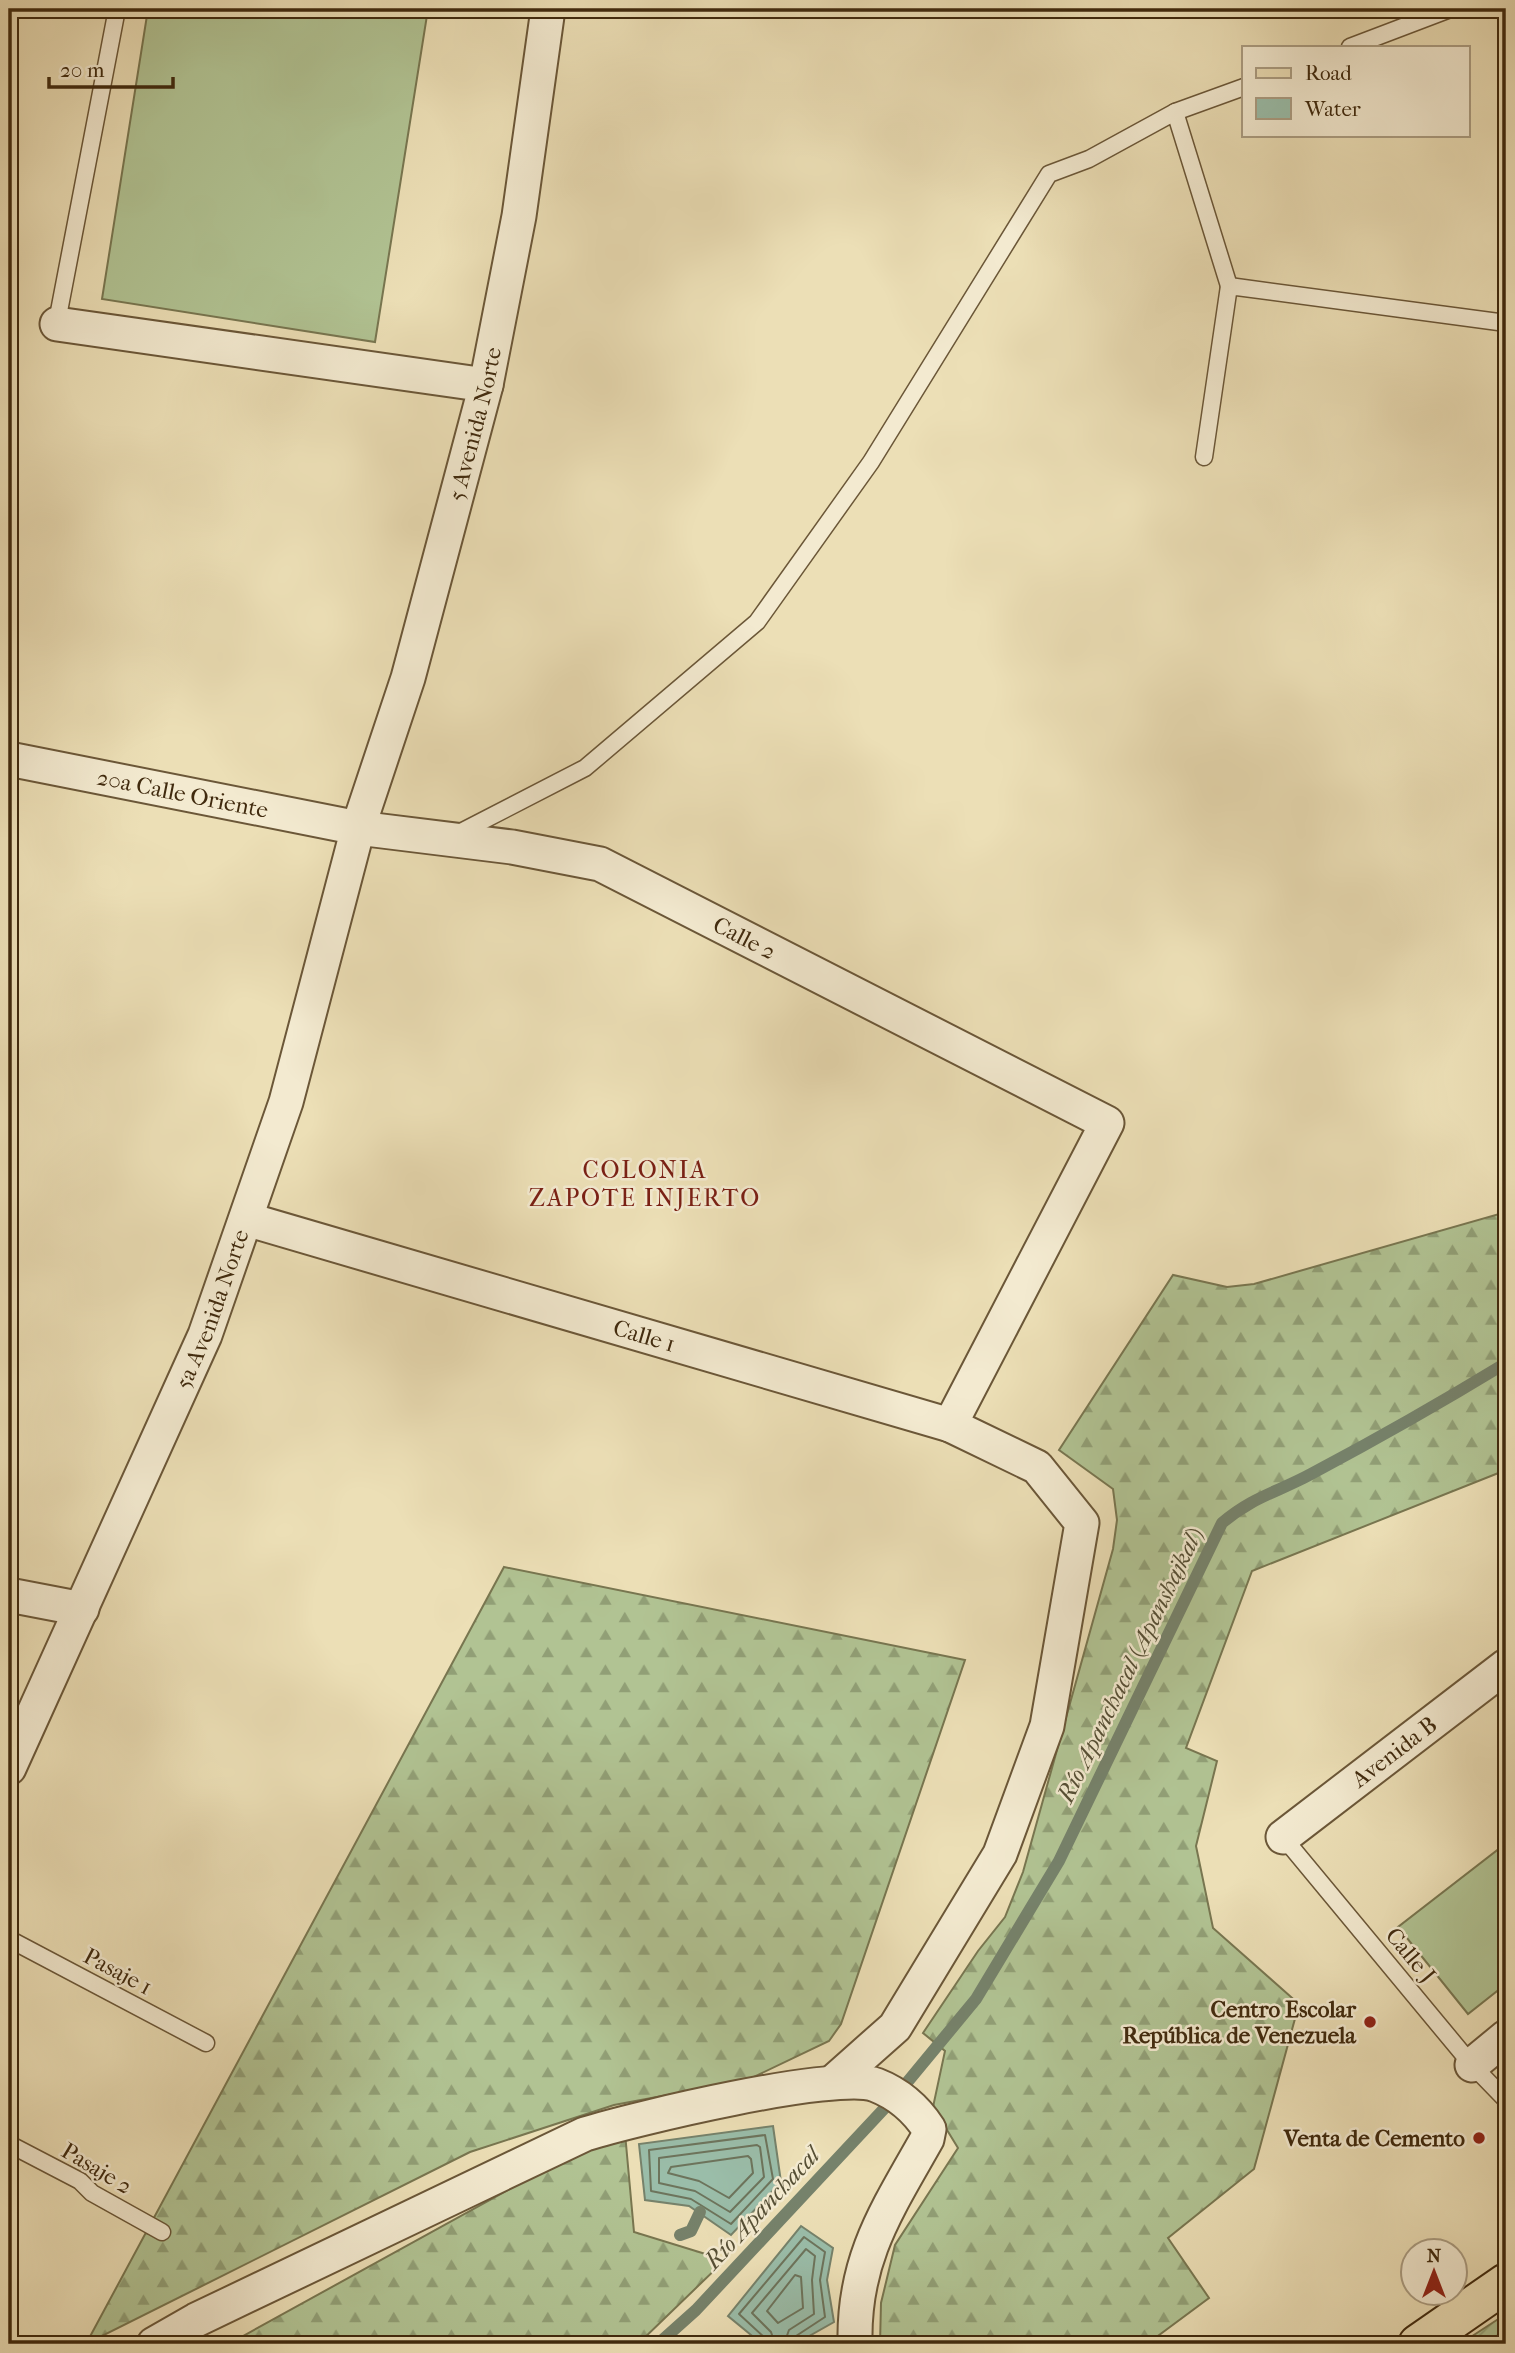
<svg xmlns="http://www.w3.org/2000/svg" width="1515" height="2353" viewBox="0 0 1515 2353" font-family="'IM FELL French Canon',serif">
  <style>
    .grass { fill: #b1c393; stroke: #787650; stroke-width: 2 }
    .forest { fill: url(#forest-firs); stroke: #787650; stroke-width: 2 }
    .garden { fill: url(#garden-furrows); stroke: #787650; stroke-width: 2 }
    .water { fill: #9abda9; stroke: #76826b; stroke-width: 2 }
    .lines { fill: none; stroke-linecap: round; stroke-linejoin: round }
    .shore { stroke: #6d745c; stroke-width: 2 }
    .stream { stroke: #76826b; stroke-width: 12 }
    .lane-casing { stroke: #6b5738; stroke-width: 19 }
    .street-casing { stroke: #6b5738; stroke-width: 37 }
    .primary-casing { stroke: #402a0e; stroke-width: 42 }
    .lane { stroke: #f3ead0; stroke-width: 16 }
    .street { stroke: #f3ead0; stroke-width: 33 }
    .primary { stroke: #ecdfb6; stroke-width: 38 }
    .poi-dot { fill: #8f2418; stroke: #f3ead0; stroke-width: 2.5 }
    .labels { text-anchor: middle; stroke-width: 5; stroke-linejoin: round; paint-order: stroke }
    .street-label { font-size: 23px; fill: #402a0e; stroke: #f3ead0 }
    .poi-label { font-size: 23px; font-weight: bold; fill: #402a0e; stroke: #f3ead0; text-anchor: end }
    .neighbourhood-label { font-size: 24px; letter-spacing: 2px; fill: #7a1f14; stroke: #f3ead0 }
    .water-label { font-size: 24px; font-style: italic; fill: #564f35; stroke: #f3ead0 }
  </style>
  <defs>
    <pattern id="forest-firs" width="22" height="20" patternUnits="userSpaceOnUse" patternTransform="scale(1.75)"><rect width="22" height="20" fill="#b1c393"/><path d="M5 1l3.5 6h-7zM16 11l3.5 6h-7z" fill="#919f76"/></pattern>
    <pattern id="garden-furrows" width="10" height="10" patternUnits="userSpaceOnUse" patternTransform="scale(1.75)"><rect width="10" height="10" fill="#b1c393"/><path d="M-1 1l2-2M0 10L10 0M9 11l2-2" fill="none" stroke="#919f76"/></pattern>
  </defs>
  <rect width="100%" height="100%" fill="#ecdfb6"/>
  <filter id="stains"><feTurbulence type="fractalNoise" baseFrequency=".00286" numOctaves="4"/><feColorMatrix values="0 0 0 0 .2 0 0 0 0 .09 0 0 0 0 .02 0 0 0 .5 -.17"/></filter>
  <radialGradient id="worn" r=".72"><stop offset=".6" stop-color="#630" stop-opacity="0"/><stop offset="1" stop-color="#630" stop-opacity=".3"/></radialGradient>
  <g class="grass">
    <polygon points="148,9 428,9 375,342 102,299"/>
    <polygon points="1500,1848 1506,1856 1506,1984 1468,2014 1398,1927"/>
  </g>
  <g class="forest">
    <polygon points="1506,1212 1506,1470 1252,1571 1186,1748 1217,1761 1196,1846 1213,1928 1299,2004 1254,2169 1168,2238 1209,2298 1147,2344 880,2344 881,2303 895,2245 958,2148 933,2107 945,2051 923,2033 978,1951 1005,1917 1023,1872 1113,1549 1117,1520 1113,1489 1059,1450 1173,1275 1227,1287 1254,1284"/>
    <polygon points="504,1567 965,1660 841,2024 829,2041 718,2094 710,2087 614,2105 470,2152 86,2344"/>
    <polygon points="625,2133 634,2232 725,2260 638,2344 248,2344 243,2336 584,2148"/>
  </g>
  <polygon class="garden" points="1506,2314 1506,2344 1474,2340 1460,2344"/>
  <g class="water">
    <polygon points="773,2126 781,2182 731,2235 689,2206 645,2200 639,2144"/>
    <polygon points="801,2226 833,2248 827,2280 834,2322 795,2344 762,2344 728,2316"/>
  </g>
  <g class="lines">
    <g class="shore">
      <polygon points="765,2135 773,2179 731,2224 691,2199 651,2191 649,2150"/>
      <polygon points="757,2145 760,2147 764,2177 730,2212 695,2191 659,2183 659,2158"/>
      <polygon points="748,2156 751,2159 753,2173 729,2198 699,2181 668,2173 671,2167"/>
      <polygon points="795,2275 801,2277 803,2308 778,2323 767,2311"/>
      <polyline points="766,2344 764,2337 739,2314 804,2237 825,2252 820,2280 825,2317 796,2336 793,2344"/>
      <polyline points="775,2344 771,2332 752,2313 806,2249 815,2256 812,2280 814,2314 789,2330 784,2344"/>
    </g>
    <g class="stream">
      <polyline points="680,2235 691,2231 700,2212"/>
      <path d="M 658,2344 L 696,2310 L 895,2097 L 976,1999 L 1059,1861 L 1222,1523 C 1252,1497 1278,1492 1311,1474 C 1377,1439 1442,1402 1506,1363"/>
    </g>
    <g class="lane-casing">
      <g id="lane">
        <polyline points="1350,47 1450,9"/>
        <polyline points="1175,112 1244,87"/>
        <polyline points="56,327 117,9"/>
        <polyline points="1204,457 1229,286 1506,323"/>
        <polyline points="455,835 585,768 757,622 871,462 1049,174 1089,159 1175,112 1229,286"/>
        <polyline points="1283,1837 1472,2065 1506,2100"/>
        <polyline points="9,1939 206,2043"/>
        <polyline points="9,2144 80,2181 92,2193 162,2232"/>
      </g>
    </g>
    <g class="street-casing">
      <g id="street">
        <polyline points="57,324 486,385"/>
        <path id="s1" d="M 9,759 L 358,828 L 512,847 L 600,864 L 1107,1123 L 950,1425"/>
        <path id="s2" d="M 246,1219 L 950,1425 L 1037,1467 L 1082,1523 L 1047,1726 L 1000,1854 L 895,2027 L 833,2082"/>
        <polyline points="9,1595 82,1609"/>
        <path id="s3" d="M 9,1768 L 205,1335 L 286,1102 L 358,828 L 408,678 L 486,385 L 519,216 L 548,9"/>
        <path id="s4" d="M 1283,1837 L 1506,1666"/>
        <polyline points="1472,2065 1506,2037"/>
        <path d="M 154,2344 L 196,2320 L 585,2134 C 633,2119 837,2070 876,2085 C 899,2094 916,2109 929,2129 L 927,2139 C 887,2210 853,2259 855,2344"/>
      </g>
    </g>
    <g class="primary-casing">
      <polyline id="primary" points="1418,2344 1506,2283"/>
    </g>
    <use href="#lane" class="lane"/>
    <use href="#street" class="street"/>
    <use href="#primary" class="primary"/>
  </g>
  <g class="poi-dot">
    <circle cx="1370" cy="2022" r="7"/>
    <circle cx="1479" cy="2138" r="7"/>
  </g>
  <g class="labels">
    <g class="street-label">
      <text dy="8" stroke="none"><textPath href="#s3" startOffset="1426">5 Avenida Norte</textPath></text>
      <text dy="8" stroke="none"><textPath href="#s1" startOffset="177">20a Calle Oriente</textPath></text>
      <text dy="8" stroke="none"><textPath href="#s1" startOffset="763">Calle 2</textPath></text>
      <text dy="8" stroke="none"><textPath href="#s3" startOffset="502">5a Avenida Norte</textPath></text>
      <text dy="8" stroke="none"><textPath href="#s2" startOffset="415">Calle 1</textPath></text>
      <text dy="8" stroke="none"><textPath href="#s4" startOffset="140">Avenida B</textPath></text>
      <text transform="translate(1411 1955) rotate(50)" y="8">Calle J</text>
      <text transform="translate(118 1971) rotate(28)" y="8">Pasaje 1</text>
      <text transform="translate(97 2168) rotate(31)" y="8">Pasaje 2</text>
    </g>
    <g class="poi-label">
      <text x="1356" y="2017">Centro Escolar<tspan x="1356" dy="26">República de Venezuela</tspan></text>
      <text x="1465" y="2146">Venta de Cemento</text>
    </g>
    <g class="neighbourhood-label">
      <text x="645" y="1178">COLONIA<tspan x="645" dy="28">ZAPOTE INJERTO</tspan></text>
    </g>
    <g class="water-label">
      <text transform="translate(1130 1665) rotate(-64)" y="8">Río Apanchacal (Apanshajkal)</text>
      <text transform="translate(762 2208) rotate(-47)" y="8">Río Apanchacal</text>
    </g>
  </g>
  <rect width="1515" height="2353" fill="none" stroke="#ecdfb6" stroke-width="35"/>
  <rect x="10" y="10" width="1494" height="2332" fill="none" stroke="#402a0e" stroke-width="3.5"/>
  <rect x="18" y="18" width="1480" height="2318" fill="none" stroke="#402a0e" stroke-width="2"/>
  <rect x="1242" y="46" width="228" height="91" fill="#f3ead0" stroke="#ab9d82" stroke-width="2"/>
  <rect x="1256" y="68" width="35" height="10" fill="#ecdfb6" stroke="#ab9d82" stroke-width="2"/>
  <text x="1305" y="80" font-size="21" fill="#402a0e">Road</text>
  <rect x="1256" y="98" width="35" height="21" fill="#9abda9" stroke="#ab9d82" stroke-width="2"/>
  <text x="1305" y="116" font-size="21" fill="#402a0e">Water</text>
  <g transform="translate(1434 2272)"><circle r="33" fill="#f3ead0" stroke="#ab9d82" stroke-width="2"/>
  <path d="M0-5L12 26L0 18L-12 26Z" fill="#8f2418"/>
  <text y="-10" font-size="19" font-weight="bold" text-anchor="middle" fill="#402a0e">N</text>
  </g>
  <path d="M49 77v10h124v-10" fill="none" stroke="#402a0e" stroke-width="3.5"/>
  <text x="60" y="77" font-size="21" fill="#402a0e" stroke="#f3ead0" stroke-width="5" paint-order="stroke">20 m</text>
  <rect width="100%" height="100%" filter="url(#stains)"/>
  <rect width="100%" height="100%" fill="url(#worn)"/>
</svg>
